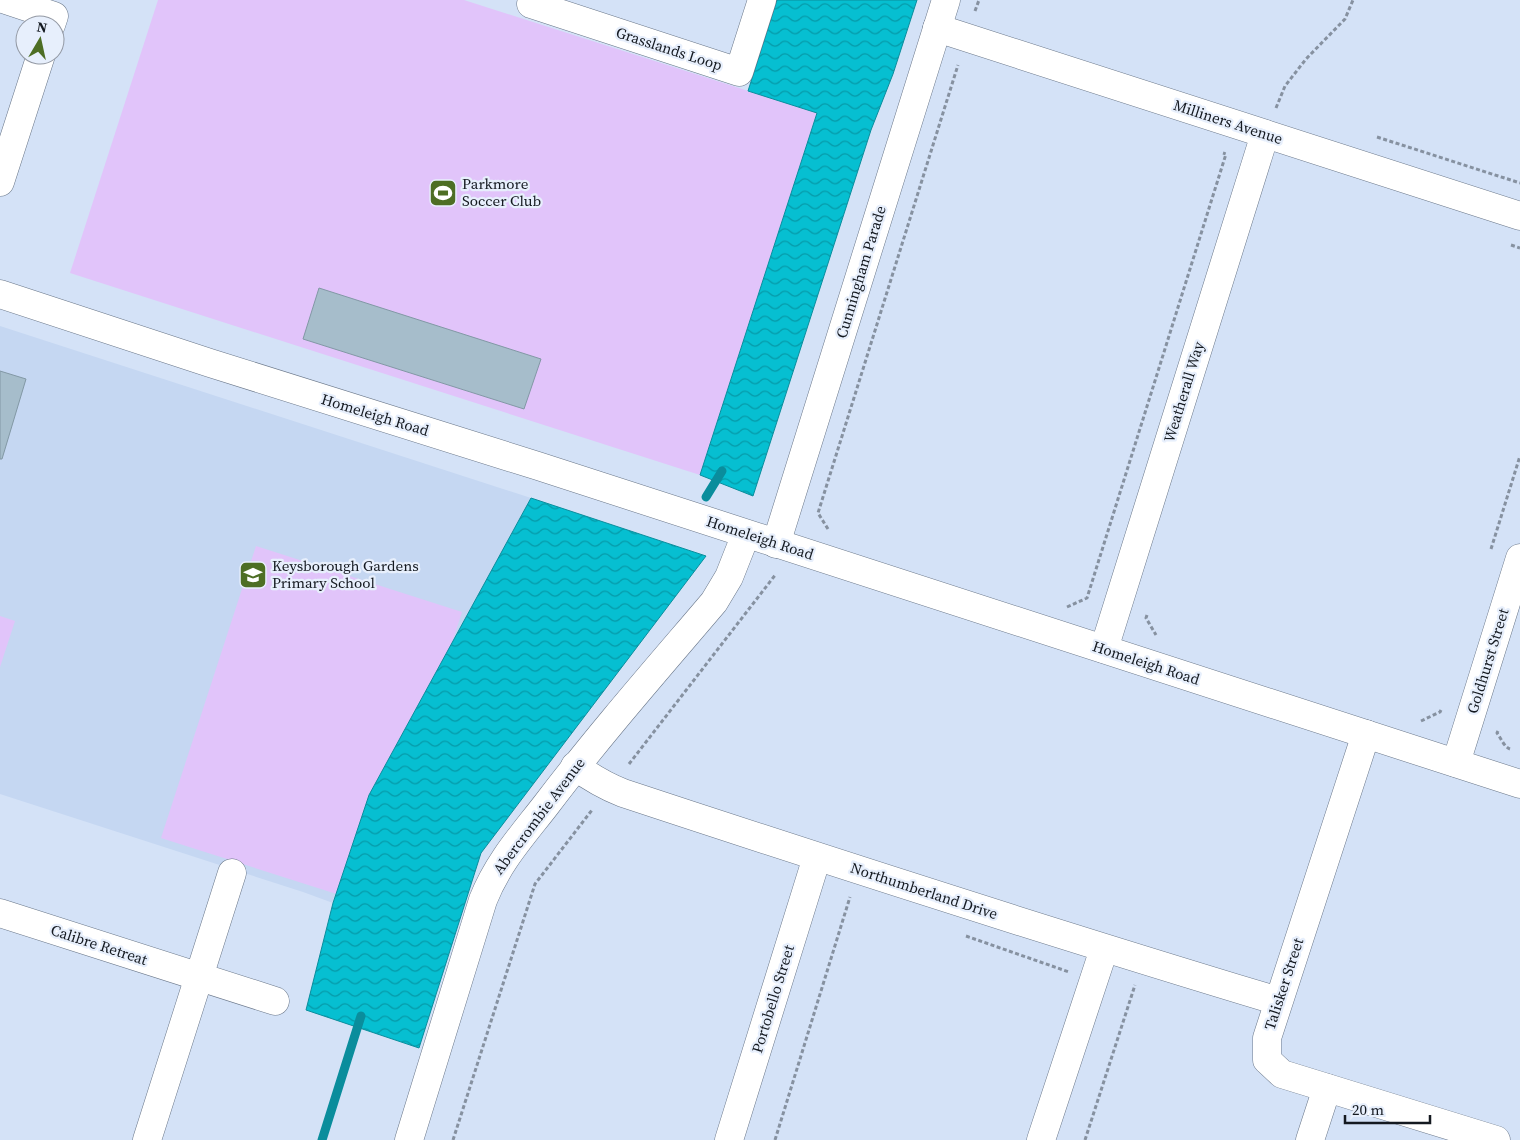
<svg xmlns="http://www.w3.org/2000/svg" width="1520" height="1140" viewBox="0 0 1520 1140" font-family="'Source Serif 4',serif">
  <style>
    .built { fill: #c5d7f2 }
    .grass { fill: #e1c4fa }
    .water { fill: url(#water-waves); stroke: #0a8d9c }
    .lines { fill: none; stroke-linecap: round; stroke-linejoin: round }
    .stream { stroke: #0a8d9c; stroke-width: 9 }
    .building { fill: #a6bdcb; stroke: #8298a5 }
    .minor-casing { stroke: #6a7789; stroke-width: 29 }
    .path { stroke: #8691a0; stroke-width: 3; stroke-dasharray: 4 2.5; stroke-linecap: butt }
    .minor { stroke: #fff; stroke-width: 28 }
    .labels { text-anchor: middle; stroke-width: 4.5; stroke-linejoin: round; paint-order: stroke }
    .street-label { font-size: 15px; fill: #141920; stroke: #e7effc }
    .poi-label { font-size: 15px; fill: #141920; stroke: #e7effc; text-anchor: start }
  </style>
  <defs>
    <pattern id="water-waves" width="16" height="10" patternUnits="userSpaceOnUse" patternTransform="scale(1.25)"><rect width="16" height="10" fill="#06bfd1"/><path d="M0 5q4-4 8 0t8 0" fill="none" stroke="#069aa9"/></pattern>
  </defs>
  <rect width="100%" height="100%" fill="#d4e2f7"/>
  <polygon class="built" points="0,326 531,498 480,651 369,795 333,903 303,892 0,794"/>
  <g class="grass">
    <polygon points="158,0 464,0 817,113 700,475 70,273"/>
    <polygon points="256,546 462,612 368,904 161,838"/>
    <polygon points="0,616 15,621 0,667"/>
  </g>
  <g class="water">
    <polygon points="777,0 917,0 893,74 871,130 753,496 700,475 817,113 748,91"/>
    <polygon points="531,498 706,556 481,853 419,1048 306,1010 333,903 369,795"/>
  </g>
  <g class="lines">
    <g class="stream">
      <polyline points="706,497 722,471"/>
      <polyline points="322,1140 361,1016"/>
    </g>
  </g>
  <g class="building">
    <polygon points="319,288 541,359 524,409 303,339"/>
    <polygon points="0,371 26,379 2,459 0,459"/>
  </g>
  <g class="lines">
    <g class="minor-casing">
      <g id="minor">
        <polyline points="6,0 54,16 51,25"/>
        <polyline points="533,0 531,4 739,72 762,0"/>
        <polyline points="937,28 1520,216"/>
        <polyline points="0,182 41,55"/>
        <polyline points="0,294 210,363 538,466 1520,784"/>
        <polyline points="776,544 946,0"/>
        <polyline points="1104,649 1265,134"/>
        <polyline points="1366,734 1267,1038 1267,1060 1282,1074 1496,1140"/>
        <polyline points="1456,763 1520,558"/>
        <path d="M 575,766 C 590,777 605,786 623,793 C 841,865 1059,935 1278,1001"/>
        <polyline points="0,913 275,1001"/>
        <polyline points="147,1140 232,873"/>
        <path d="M 409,1140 L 483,900 C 498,862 522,836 546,805 C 599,735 657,669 714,602 L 729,577 L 746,534"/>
        <polyline points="729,1140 817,857"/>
        <polyline points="1041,1140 1104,949"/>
        <polyline points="1310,1140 1327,1088"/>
      </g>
    </g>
    <g class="path">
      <polyline points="975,11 979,0"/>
      <polyline points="1276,108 1285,86 1306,59 1345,19 1353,0"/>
      <polyline points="1377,137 1520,183"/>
      <polyline points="1511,245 1520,248"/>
      <polyline points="828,529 818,513 958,65"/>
      <polyline points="1491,549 1520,456"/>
      <polyline points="1067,607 1087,598 1226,154 1223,153"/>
      <polyline points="1147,615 1146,618 1156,635"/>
      <polyline points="1421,721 1440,712 1441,710"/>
      <path d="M 1498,731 L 1497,733 C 1501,738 1504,747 1510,749"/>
      <polyline points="629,764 776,574"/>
      <polyline points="966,936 1069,972"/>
      <polyline points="453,1140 535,884 592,810"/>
      <polyline points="775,1140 850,897"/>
      <polyline points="1085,1140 1135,985"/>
    </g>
    <use href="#minor" class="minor"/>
  </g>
  <defs>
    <g id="stadium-square" transform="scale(1.4375)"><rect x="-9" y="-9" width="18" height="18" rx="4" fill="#4d6e24" stroke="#e7effc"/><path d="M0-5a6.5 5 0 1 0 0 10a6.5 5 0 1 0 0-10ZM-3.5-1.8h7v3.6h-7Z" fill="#fff"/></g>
    <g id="school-square" transform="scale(1.4375)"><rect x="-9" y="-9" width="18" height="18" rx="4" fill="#4d6e24" stroke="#e7effc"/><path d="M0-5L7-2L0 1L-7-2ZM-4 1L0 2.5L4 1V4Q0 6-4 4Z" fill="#fff"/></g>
  </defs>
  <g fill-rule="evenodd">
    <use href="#stadium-square" x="443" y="193"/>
    <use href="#school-square" x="253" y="575"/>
  </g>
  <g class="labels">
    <g class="street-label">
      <text transform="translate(669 49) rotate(18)" y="5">Grasslands Loop</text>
      <text transform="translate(1228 122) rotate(18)" y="5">Milliners Avenue</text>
      <text transform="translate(861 272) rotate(-73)" y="5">Cunningham Parade</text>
      <text transform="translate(1184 392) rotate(-73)" y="5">Weatherall Way</text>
      <text transform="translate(375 415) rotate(17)" y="5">Homeleigh Road</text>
      <text transform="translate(760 538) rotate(18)" y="5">Homeleigh Road</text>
      <text transform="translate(1488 661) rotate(-73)" y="5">Goldhurst Street</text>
      <text transform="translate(1146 663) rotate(18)" y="5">Homeleigh Road</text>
      <text transform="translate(539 816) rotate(-53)" y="5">Abercrombie Avenue</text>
      <text transform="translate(924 891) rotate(18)" y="5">Northumberland Drive</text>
      <text transform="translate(99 945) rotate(18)" y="5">Calibre Retreat</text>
      <text transform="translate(1284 984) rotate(-72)" y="5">Talisker Street</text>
      <text transform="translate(773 999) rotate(-73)" y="5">Portobello Street</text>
    </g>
    <g class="poi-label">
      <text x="462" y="189">Parkmore<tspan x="462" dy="17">Soccer Club</tspan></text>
      <text x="272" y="571">Keysborough Gardens<tspan x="272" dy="17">Primary School</tspan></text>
    </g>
  </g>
  <g transform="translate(40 40) rotate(9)"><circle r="24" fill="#e7effc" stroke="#9399a4"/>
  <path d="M0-4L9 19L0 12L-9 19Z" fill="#4d6e24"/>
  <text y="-8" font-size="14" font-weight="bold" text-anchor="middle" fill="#141920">N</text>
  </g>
  <path d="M1345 1115v8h85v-8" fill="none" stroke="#141920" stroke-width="2.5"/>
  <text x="1352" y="1115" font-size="15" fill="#141920" stroke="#e7effc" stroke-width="4" paint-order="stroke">20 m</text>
</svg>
